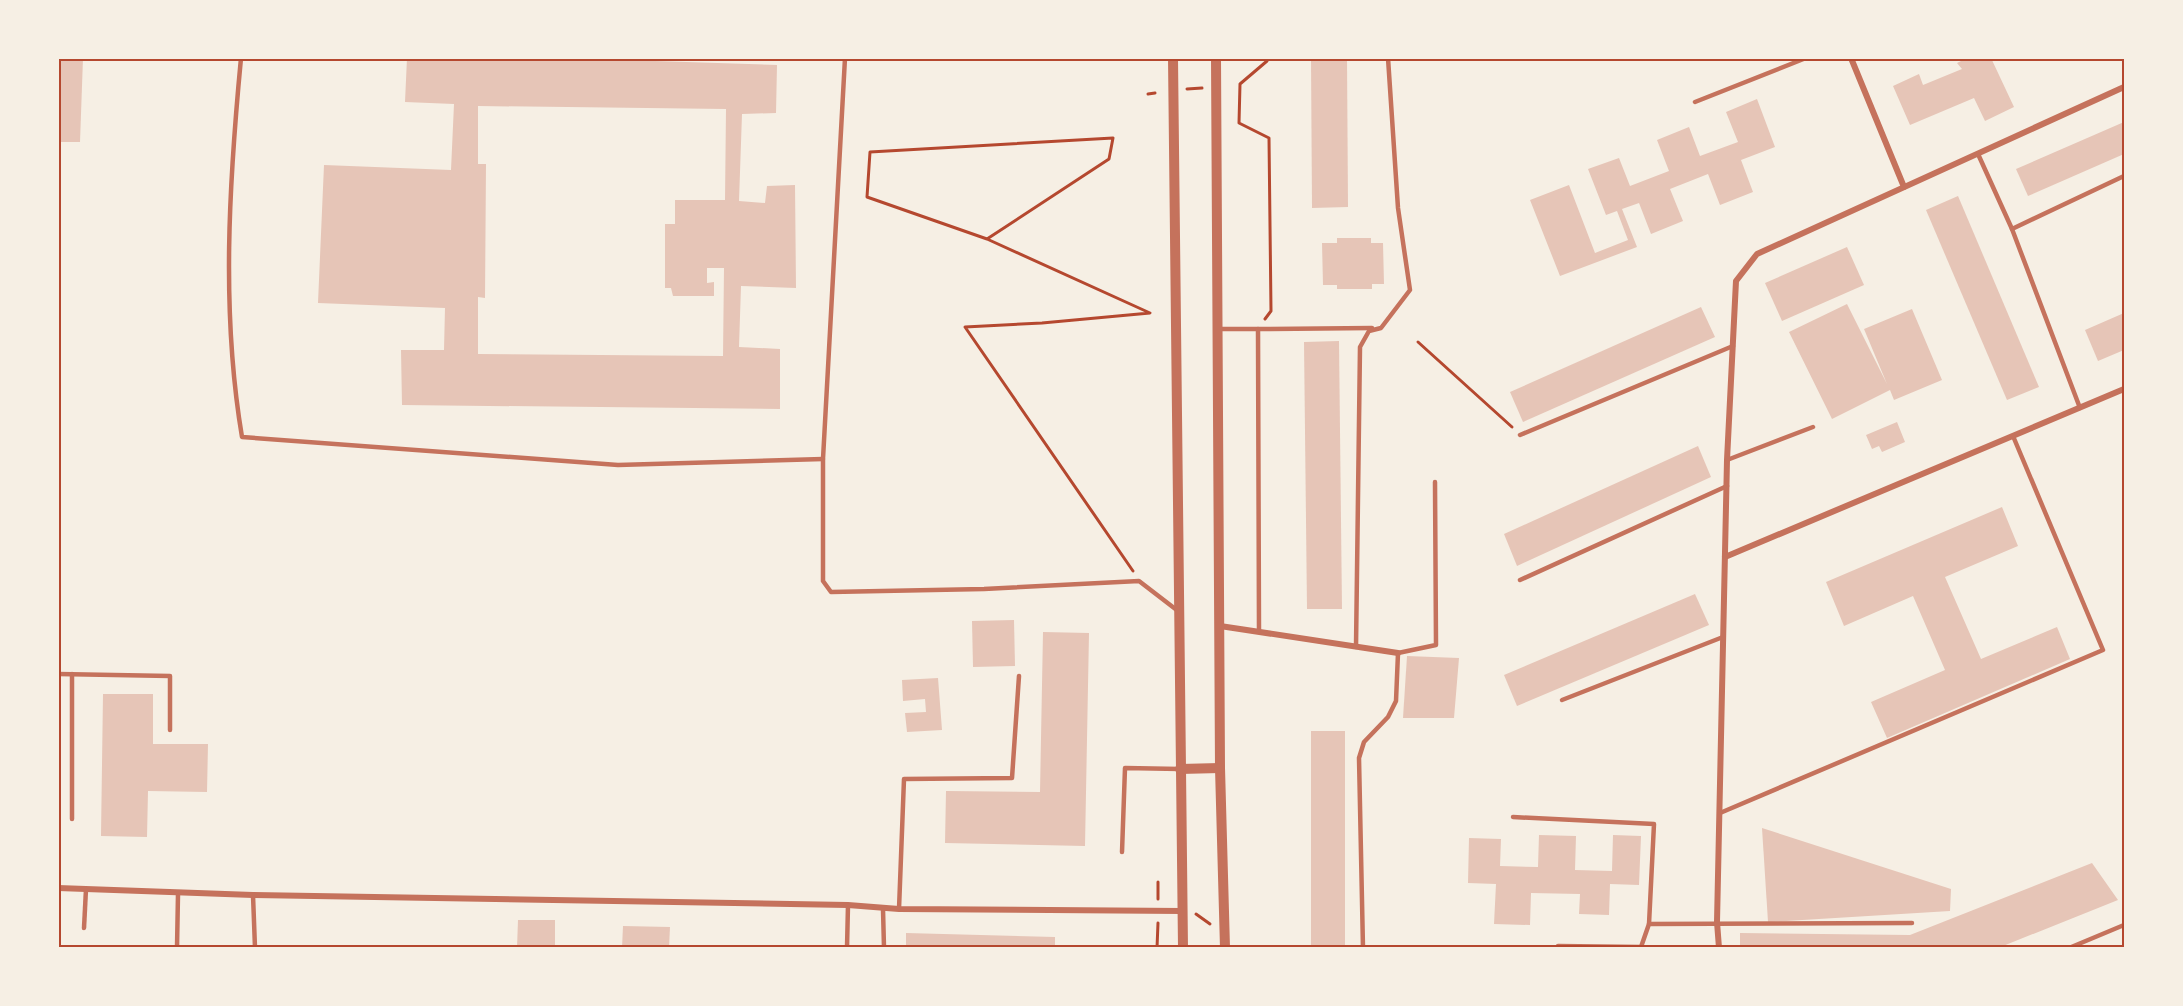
<svg xmlns="http://www.w3.org/2000/svg" width="2183" height="1006" viewBox="0 0 2183 1006" font-family="Roboto,sans-serif">
  <style>
    .building { fill: #e6c5b7; fill-rule: evenodd }
    .lines { fill: none; stroke-linecap: round; stroke-linejoin: round }
    .path { stroke: #b5482f; stroke-width: 3 }
    .service { stroke: #c5725c; stroke-width: 4.5 }
    .minor { stroke: #c5725c; stroke-width: 6 }
    .tertiary { stroke: #c5725c; stroke-width: 10 }
    .neatline { fill: none; stroke: #b5482f; stroke-width: 2 }
  </style>
  <rect width="100%" height="100%" fill="#f6efe4"/>
  <g class="building">
    <polygon points="58,58 83,58 80,142 58,142"/>
    <path d="M 407,58 L 562,58 L 777,65 L 776,113 L 742,114 L 739,201 L 765,203 L 767,186 L 795,185 L 796,288 L 741,286 L 739,347 L 780,349 L 780,409 L 402,405 L 401,350 L 444,350 L 445,308 L 318,303 L 324,165 L 451,170 L 454,104 L 405,102 ZM 478,106 L 726,109 L 725,200 L 675,200 L 675,224 L 665,224 L 665,288 L 671,288 L 673,296 L 714,296 L 714,282 L 707,283 L 707,268 L 724,268 L 723,356 L 478,354 L 478,297 L 485,298 L 486,164 L 478,164 Z"/>
    <polygon points="1311,58 1347,58 1348,207 1312,208"/>
    <polygon points="1967,58 1991,58 2014,107 1985,121 1974,98 1910,125 1893,86 1919,74 1923,85 1962,69 1957,63"/>
    <polygon points="1757,99 1775,147 1741,160 1753,192 1720,205 1708,174 1670,189 1683,221 1651,234 1639,203 1622,209 1637,247 1560,276 1530,200 1569,185 1595,253 1628,240 1617,211 1606,215 1588,169 1619,158 1630,186 1669,171 1657,140 1689,127 1700,156 1738,142 1726,112"/>
    <polygon points="2124,122 2124,154 2028,196 2016,169"/>
    <polygon points="1958,196 2039,387 2007,400 1926,210"/>
    <polygon points="1337,238 1371,238 1371,243 1383,243 1384,284 1372,284 1372,289 1337,289 1337,285 1323,285 1322,243 1337,243"/>
    <polygon points="1847,247 1864,285 1782,321 1765,283"/>
    <polygon points="1847,304 1887,384 1864,329 1912,309 1942,380 1894,400 1890,390 1832,419 1789,332"/>
    <polygon points="1701,307 1715,337 1523,422 1510,392"/>
    <polygon points="2124,313 2124,350 2098,361 2085,330"/>
    <polygon points="1339,341 1342,609 1307,609 1304,342"/>
    <polygon points="1897,422 1905,442 1882,452 1879,446 1872,449 1866,435"/>
    <polygon points="1698,446 1711,477 1517,566 1504,534"/>
    <polygon points="2002,507 2018,546 1945,577 1981,659 2057,627 2070,659 1887,738 1871,702 1945,670 1913,596 1844,626 1826,582"/>
    <polygon points="1695,594 1709,625 1517,706 1504,675"/>
    <polygon points="1014,620 1015,666 973,667 972,621"/>
    <polygon points="1043,632 1089,633 1085,846 945,843 946,791 1040,792"/>
    <polygon points="1407,656 1459,658 1454,718 1403,718"/>
    <polygon points="938,678 942,730 907,732 905,713 926,712 925,699 903,701 902,680"/>
    <polygon points="103,694 153,694 153,744 208,744 207,792 148,791 147,837 101,836"/>
    <rect x="1311" y="731" width="34" height="217"/>
    <polygon points="1762,828 1951,889 1950,911 1768,922"/>
    <polygon points="1539,835 1576,836 1575,870 1612,871 1613,835 1641,836 1639,885 1610,884 1609,915 1579,914 1580,894 1531,893 1530,925 1494,924 1496,884 1468,883 1469,838 1501,839 1500,866 1538,867"/>
    <polygon points="2092,863 2118,900 1998,948 1740,948 1740,933 1910,935"/>
    <polygon points="518,920 555,920 555,948 517,948"/>
    <polygon points="623,926 670,927 669,948 622,948"/>
    <polygon points="906,933 1055,937 1055,948 906,948"/>
  </g>
  <g class="lines">
    <g class="path">
      <polyline points="1187,89 1202,88"/>
      <polyline points="1148,94 1155,93"/>
      <polyline points="987,239 1109,159 1113,138 870,152 867,197 987,239 1150,313 1042,323 965,327 1133,571"/>
      <polyline points="1265,319 1271,311 1269,138 1239,123 1240,84 1267,61 1267,58"/>
      <polyline points="1418,342 1512,427"/>
      <polyline points="1158,899 1158,882"/>
      <polyline points="1196,914 1210,924"/>
      <polyline points="1157,948 1158,923"/>
    </g>
    <g class="service">
      <path d="M 241,58 C 229,184 221,312 242,437 L 618,465 L 823,459"/>
      <polyline points="845,58 823,459 823,581 831,592 984,589 1139,581 1178,611"/>
      <polyline points="1695,102 1806,58"/>
      <polyline points="1978,154 2012,229"/>
      <polyline points="1219,329 1258,329"/>
      <polyline points="2080,408 2012,229 2124,176"/>
      <polyline points="1520,435 1733,346"/>
      <polyline points="1727,460 1813,427"/>
      <polyline points="1520,580 1727,486"/>
      <polyline points="1259,632 1258,329 1372,328"/>
      <polyline points="1356,647 1360,347 1369,331 1381,328 1410,290 1398,208 1388,58"/>
      <polyline points="58,674 170,676 170,730"/>
      <polyline points="72,674 72,819"/>
      <polyline points="1562,700 1723,637"/>
      <polyline points="1720,813 2103,650 2013,436"/>
      <polyline points="1513,817 1654,824 1649,924"/>
      <polyline points="1122,852 1125,768 1180,769"/>
      <polyline points="253,895 255,948"/>
      <polyline points="883,909 884,948"/>
      <polyline points="899,909 904,779 1012,778 1019,676"/>
      <polyline points="84,928 86,889"/>
      <polyline points="1558,946 1641,947 1649,924 1912,923"/>
      <polyline points="177,948 178,894"/>
      <polyline points="847,948 848,905"/>
      <polyline points="1363,948 1359,758 1364,742 1388,717 1396,701 1398,653 1436,645 1435,482"/>
      <polyline points="2069,948 2124,925"/>
    </g>
    <g class="minor">
      <polyline points="1851,58 1904,187"/>
      <polyline points="1725,557 2124,389"/>
      <polyline points="1220,626 1398,653"/>
      <polyline points="58,888 253,895 848,905 899,909 1182,911"/>
      <polyline points="1719,948 1717,922 1727,460 1736,281 1757,254 2124,87"/>
    </g>
    <g class="tertiary">
      <polyline points="1173,58 1183,948"/>
      <polyline points="1216,58 1220,768 1225,948"/>
      <polyline points="1180,769 1220,768"/>
    </g>
  </g>
  <rect width="2183" height="1006" fill="none" stroke="#f6efe4" stroke-width="120"/>
  <rect x="60" y="60" width="2063" height="886" class="neatline"/>
</svg>
